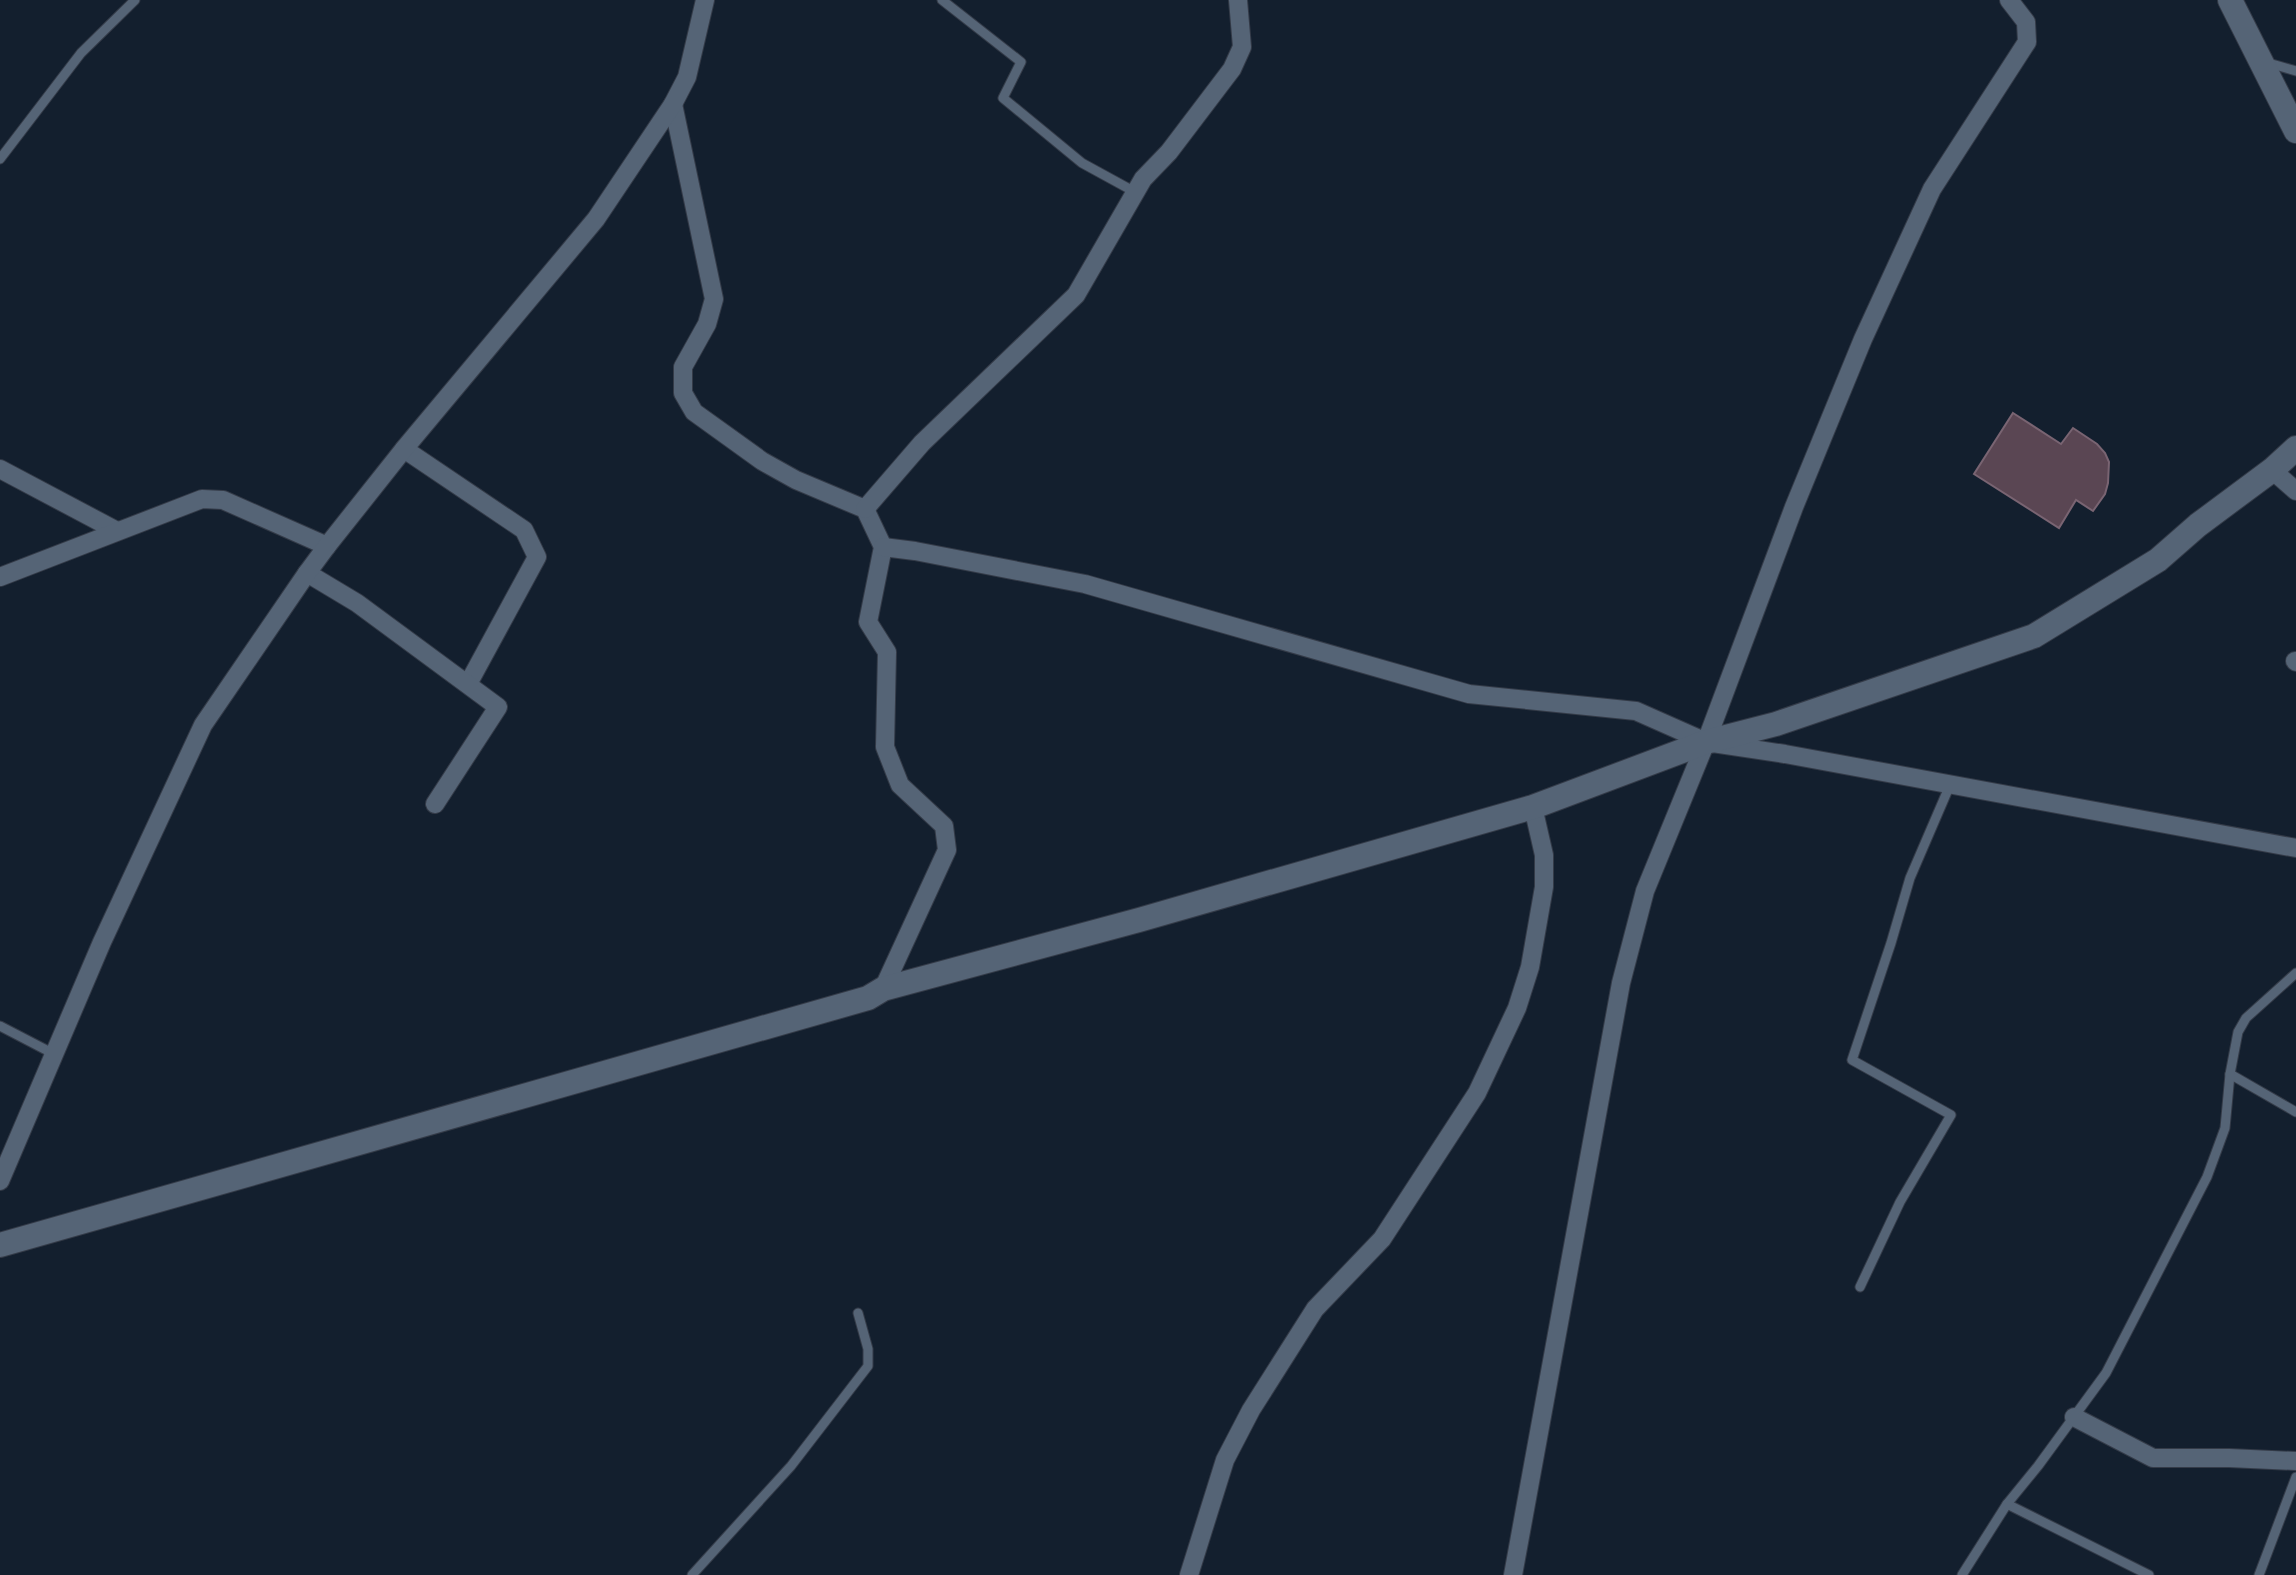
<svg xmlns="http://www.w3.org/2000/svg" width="2296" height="1575" viewBox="0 0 2296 1575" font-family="Inter,sans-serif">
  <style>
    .building { fill: #5a4653; stroke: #796472; stroke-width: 2 }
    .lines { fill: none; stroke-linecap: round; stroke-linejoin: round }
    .lane-casing { stroke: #343b48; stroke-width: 11 }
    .street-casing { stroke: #343b48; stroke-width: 20 }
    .secondary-casing { stroke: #343b48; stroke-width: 26 }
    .lane { stroke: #556476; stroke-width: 9 }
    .street { stroke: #556476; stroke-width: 18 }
    .secondary { stroke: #556476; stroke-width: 24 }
  </style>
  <rect width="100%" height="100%" fill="#131f2e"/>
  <polygon class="building" points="2013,413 2061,444 2073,428 2097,444 2105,453 2109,462 2108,483 2105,494 2093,511 2076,500 2059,528 1974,474"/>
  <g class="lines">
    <g class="lane-casing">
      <g id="lane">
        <polyline points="942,0 1021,62 1003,98 1082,163 1135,192"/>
        <polyline points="2265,62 2296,71"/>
        <polyline points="0,159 81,53 135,0"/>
        <polyline points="0,1026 54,1054"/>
        <polyline points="2230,1074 2296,1112"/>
        <polyline points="1860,1287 1900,1202 1951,1115 1852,1060 1891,943 1910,878 1950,785"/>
        <polyline points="2007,1504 2149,1575"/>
        <polyline points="692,1575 791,1466 868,1366 868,1349 858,1313"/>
        <polyline points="1962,1575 2007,1504 2038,1466 2106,1373 2207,1177 2225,1128 2230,1074 2238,1032 2246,1018 2296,973"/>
        <polyline points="2259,1575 2296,1477"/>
      </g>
    </g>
    <g class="street-casing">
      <g id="street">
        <polyline points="673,104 714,299 707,324 683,367 683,393 694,412 762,461 796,480 865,509 883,547 868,622 887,652 885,747 900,785 944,826 947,850 883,989"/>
        <polyline points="404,449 524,530 537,557 468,684"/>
        <polyline points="0,469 117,531"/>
        <polyline points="2272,470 2296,491"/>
        <polyline points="865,509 922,443 1076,295 1143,179 1169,152 1232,69 1242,47 1238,0"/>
        <polyline points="883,547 915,551 1085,584 1469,694 1636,711 1706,742 1785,754 2296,848"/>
        <polyline points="307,573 357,603 498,707 435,804"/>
        <polyline points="0,577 202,499 223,500 327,546"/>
        <polyline points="2295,661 2296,662"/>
        <polyline points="0,1181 102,942 203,725 307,573 327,546 404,449 596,219 673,104 687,77 705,0"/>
        <polyline points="2074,1417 2153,1458 2229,1458 2296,1461"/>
        <polyline points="1189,1575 1225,1460 1251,1410 1315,1309 1382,1239 1477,1093 1517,1008 1530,967 1544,887 1544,855 1533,807"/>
        <polyline points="1513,1575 1621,983 1645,891 1706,742 1794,507 1863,339 1932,189 2027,42 2026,22 2009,0"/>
      </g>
    </g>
    <g class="secondary-casing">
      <g id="secondary">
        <polyline points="2230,0 2296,131"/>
        <polyline points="0,1245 868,998 883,989 1139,920 1533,807 1706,742 1776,724 2034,636 2158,560 2198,525 2272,470 2296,448"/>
      </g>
    </g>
    <use href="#lane" class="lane"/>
    <use href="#street" class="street"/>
    <use href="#secondary" class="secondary"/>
  </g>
</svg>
